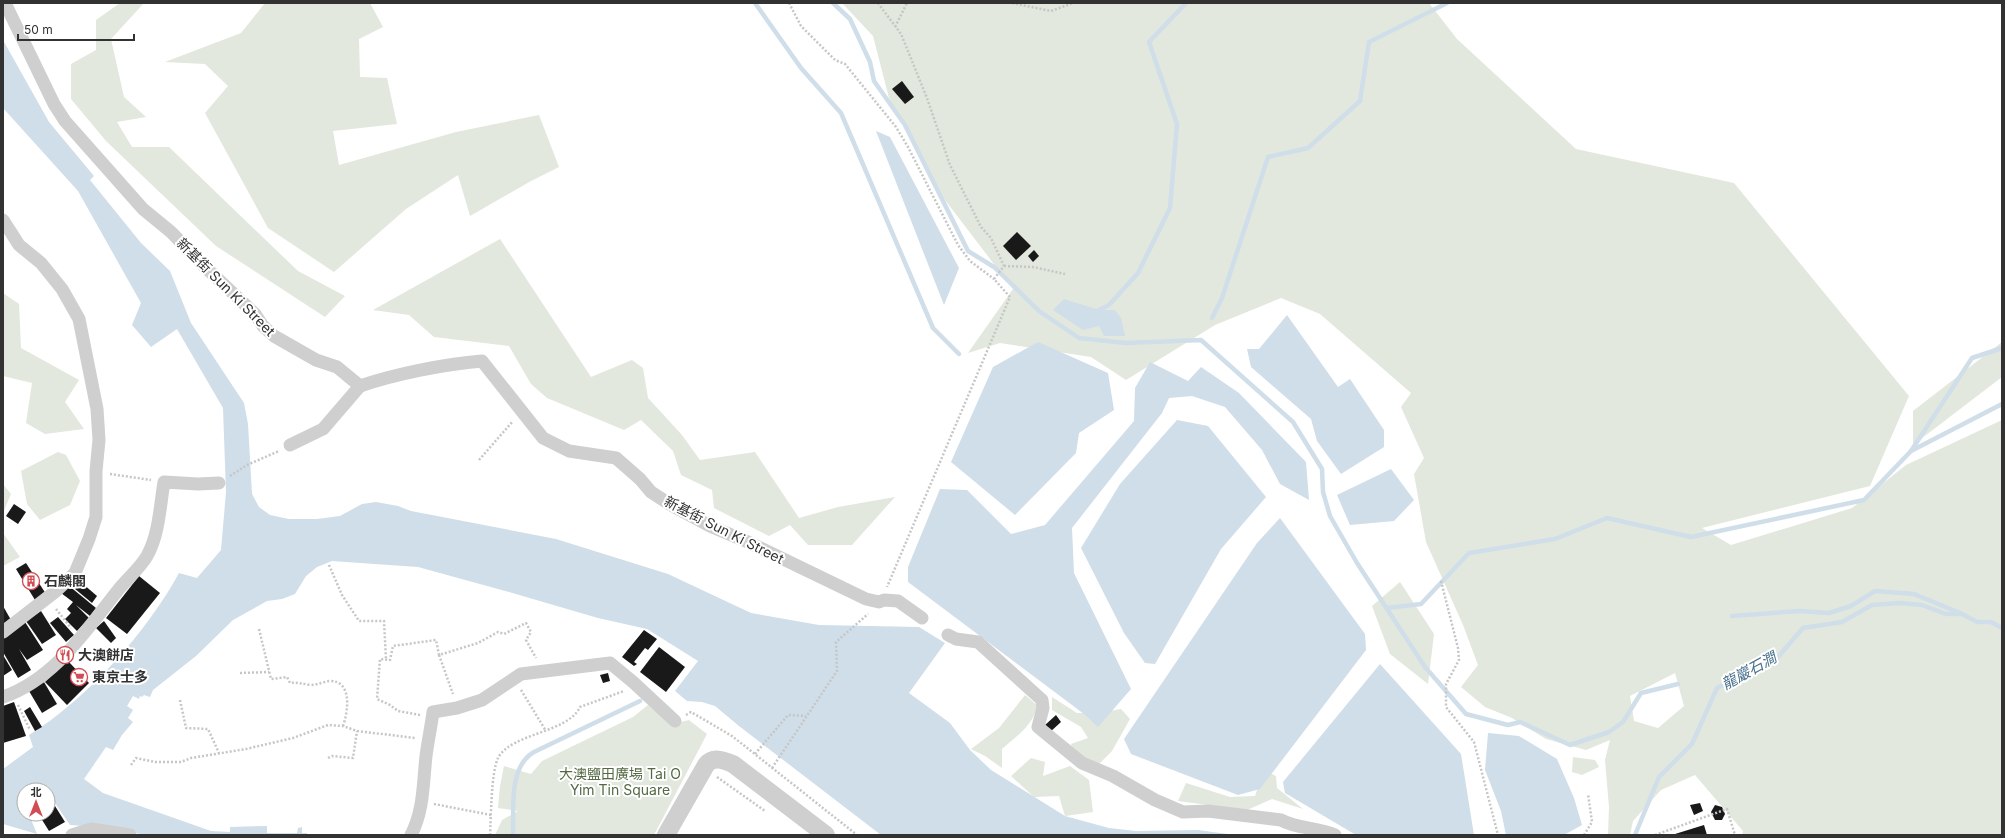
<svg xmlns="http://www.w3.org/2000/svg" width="2005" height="838" viewBox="0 0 2005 838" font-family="Inter,'Noto Sans SC',sans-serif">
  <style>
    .green { fill: #e2e8dd; fill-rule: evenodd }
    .water { fill: #cfdee8 }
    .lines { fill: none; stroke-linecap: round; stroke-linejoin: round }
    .stream { stroke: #cfdee8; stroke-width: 4.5 }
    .building { fill: #191919 }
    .path { stroke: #c6c6c6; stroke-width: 2.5; stroke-dasharray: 2 2; stroke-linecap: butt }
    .pedestrian { stroke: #cfcfcf; stroke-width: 13 }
    .minor { stroke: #cfcfcf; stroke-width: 18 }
    .labels { text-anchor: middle; stroke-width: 4; stroke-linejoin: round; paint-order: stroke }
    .street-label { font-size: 14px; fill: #323232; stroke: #fff }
    .poi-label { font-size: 14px; font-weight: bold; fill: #323232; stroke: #fff; text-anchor: start }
    .park-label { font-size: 14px; fill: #556a44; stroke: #fff }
    .water-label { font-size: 15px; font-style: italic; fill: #49718c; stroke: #fff }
  </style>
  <rect width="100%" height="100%" fill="#fff"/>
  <g class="green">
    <polygon points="120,3 144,3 111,39 124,97 146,117 117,122 132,147 169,147 298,271 345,296 325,317 216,246 106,141 71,99 71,64 96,50 96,20"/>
    <polygon points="265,3 370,3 383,27 359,39 360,77 387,78 397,124 333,131 339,165 456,132 539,115 559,167 531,181 470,216 458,175 406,209 334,272 268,228 205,113 228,86 205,64 165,62 241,33"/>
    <path d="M 842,3 L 1429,3 L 1457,39 L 1576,149 L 1734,183 L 1909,396 L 1870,486 L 1702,528 L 1731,545 L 1852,508 L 1906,465 L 2002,420 L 2002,835 L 1742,835 L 1743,831 L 1695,775 L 1661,790 L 1633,821 L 1630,835 L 1608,835 L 1609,807 L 1605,760 L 1610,740 L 1586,750 L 1546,739 L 1512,718 L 1485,707 L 1461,687 L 1478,665 L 1463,625 L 1426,542 L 1414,474 L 1424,458 L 1401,407 L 1411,393 L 1320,314 L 1281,298 L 1215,325 L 1126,380 L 1091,357 L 1000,343 L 968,353 L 1013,289 L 945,200 L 889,98 L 873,36 ZM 1675,673 L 1684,706 L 1658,728 L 1634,721 L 1630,696 Z"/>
    <polygon points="500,239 591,377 632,360 643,368 648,398 682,435 700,460 755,452 799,518 838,507 895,497 852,545 808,545 790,525 769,536 714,508 712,490 681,475 673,451 641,420 624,430 547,398 531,384 509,346 434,337 409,315 373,310"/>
    <polygon points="3,293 19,304 21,348 79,380 65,402 84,429 45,434 26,423 32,383 3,376"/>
    <polygon points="2002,342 2002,377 1913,445 1913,411"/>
    <polygon points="58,452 66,455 80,481 70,505 40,520 27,504 21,471"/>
    <polygon points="3,484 11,494 3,513"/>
    <polygon points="3,533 20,557 3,566"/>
    <polygon points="1400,582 1434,634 1428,684 1390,654 1372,606"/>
    <path d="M 1025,695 L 1038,706 C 1031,727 1018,735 1002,749 L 1002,768 L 985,756 L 971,749 L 999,728 Z"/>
    <polygon points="1052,697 1077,713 1097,713 1121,709 1130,719 1112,751 1100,763 1076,764 1071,744 1088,738 1081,727 1052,710"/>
    <polygon points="648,705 673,724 689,720 707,734 654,835 495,835 502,820 518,811 498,808 500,786 504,766 531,774 542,761 633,717"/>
    <polygon points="1573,757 1595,760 1599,767 1582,775 1572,772"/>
    <polygon points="1031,758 1045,762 1043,776 1070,766 1089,780 1093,812 1065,816 1059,796 1034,797 1011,776"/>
    <polygon points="1264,770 1276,776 1277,788 1303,809 1272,799 1247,810 1178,801 1186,783 1230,797 1255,796"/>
  </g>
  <g class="water">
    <path d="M 3,40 L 49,122 L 94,176 L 90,180 L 141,243 L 170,271 L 191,323 L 244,403 L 248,424 L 252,494 L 259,507 L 270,515 L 289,519 L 317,519 L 340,516 L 362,504 L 376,502 L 398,506 L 411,511 L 556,539 L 668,574 L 751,613 L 819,625 L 919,627 L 945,643 L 909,693 L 950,723 L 970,750 L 991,770 L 1065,816 L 1109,828 L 1136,831 L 1198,830 L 1235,835 L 881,835 L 739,726 L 715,706 L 702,702 L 687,701 L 675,691 L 698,661 L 647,629 L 598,618 L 509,592 L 418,567 L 332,561 L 317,567 L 306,576 L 295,594 L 282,599 L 267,601 L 233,620 L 196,656 L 153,690 L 150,697 L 144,695 L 142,697 L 140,696 L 139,699 L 133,696 L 127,706 L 133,710 L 128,718 L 133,722 L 122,735 L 113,750 L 106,747 L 84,779 L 103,793 L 211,831 L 230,832 L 230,827 L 267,826 L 267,833 L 297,833 L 298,828 L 302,827 L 302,833 L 307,833 L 307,835 L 146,835 L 102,827 L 70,825 L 55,803 L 48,807 L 48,790 L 24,790 L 24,814 L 35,814 L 30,817 L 37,834 L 3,824 L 3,769 L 33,747 L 29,735 C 86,700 147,632 179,573 L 197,578 L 221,550 L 226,492 L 223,408 L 177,329 L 151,347 L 132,325 L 141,303 L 78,191 L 3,108 Z"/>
    <polygon points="876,131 890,137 959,268 944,305"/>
    <polygon points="1064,299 1099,310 1115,310 1121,318 1125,336 1104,336 1099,326 1083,330 1053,310"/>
    <polygon points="1287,315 1338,387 1350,379 1384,430 1384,447 1341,474 1317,441 1311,419 1251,367 1247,349 1259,349"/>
    <polygon points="1038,342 1108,373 1114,410 1079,433 1076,453 1015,515 951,462 993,367"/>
    <polygon points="1150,362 1188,381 1201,367 1239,393 1306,462 1309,500 1280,484 1262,450 1225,407 1192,396 1169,398 1162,413 1072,528 1074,573 1131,689 1098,727 1084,714 908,582 908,567 940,489 967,490 1011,534 1045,525 1134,421 1135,388"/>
    <polygon points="1177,420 1208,426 1266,497 1221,549 1155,664 1145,663 1124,633 1081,548 1120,484"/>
    <polygon points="1391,469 1414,500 1394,521 1350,525 1337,495"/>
    <polygon points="1280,518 1365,634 1366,650 1260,789 1238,795 1131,754 1124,739 1257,543"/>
    <polygon points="1380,664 1461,754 1474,835 1356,835 1285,793 1283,782"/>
    <polygon points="1488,733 1519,736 1557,759 1574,798 1582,825 1564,835 1506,835 1501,811 1485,770"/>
  </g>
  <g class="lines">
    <g class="stream">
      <polyline points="755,3 801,68 841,113 933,328 959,354"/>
      <polyline points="833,3 850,19 870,62 874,81 905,125 968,251 994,267 1039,311 1079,338 1126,343 1201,340 1293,422 1322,469 1323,492 1330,516 1357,563 1425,667 1466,714 1508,725 1520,722 1570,745 1609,732 1623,722 1641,693 1678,684"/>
      <polyline points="1099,310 1109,305 1138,273 1170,208 1177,124 1149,42 1186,3"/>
      <polyline points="1212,318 1222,298 1268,157 1308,148 1360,101 1369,42 1447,3"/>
      <polyline points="1911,451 2002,404"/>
      <polyline points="1387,608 1421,604 1469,553 1555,539 1607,518 1691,537 1864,500 1911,451 1972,358 2002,348"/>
      <polyline points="1732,616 1799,611 1829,613 1851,606 1875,591 1914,594 1960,613"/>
      <path d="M 513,835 C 514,809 508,767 534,752 L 640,701"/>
      <polyline points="1635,835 1659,777 1692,744 1717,688 1778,657 1803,628 1842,622 1872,605 1900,603 1922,605 1946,614 1962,614 1977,622 1991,622 2002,628"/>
    </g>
  </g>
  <g class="building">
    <polygon points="902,81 914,97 905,104 892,89"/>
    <polygon points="1017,232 1031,246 1016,260 1003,246"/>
    <polygon points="1034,250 1039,256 1033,262 1028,256"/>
    <polygon points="14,504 26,512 18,524 6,516"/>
    <polygon points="26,563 46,594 35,600 16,569"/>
    <polygon points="139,576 160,593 127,634 106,618"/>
    <polygon points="75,577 97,596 92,603 69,584"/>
    <polygon points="68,585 96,608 90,616 76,605 89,618 77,631 65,619 71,613 67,609 73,602 61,593"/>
    <polygon points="3,606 11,620 3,624"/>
    <polygon points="41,611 56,635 42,644 26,621"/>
    <polygon points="58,617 74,635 66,642 50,623"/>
    <polygon points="104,621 116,638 111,643 96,628"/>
    <polygon points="25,622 43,650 27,660 19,649 31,670 18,678 3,652 3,635"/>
    <polygon points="644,630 657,639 648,650 645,648 634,662 637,664 634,666 622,657"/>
    <polygon points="659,647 685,667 666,692 640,672"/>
    <polygon points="3,655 12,670 3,676"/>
    <polygon points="67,660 89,683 67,705 45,682"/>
    <polygon points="608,673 610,681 603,683 600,675"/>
    <polygon points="44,682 57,704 42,713 29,691"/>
    <polygon points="14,702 26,736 3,743 3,706"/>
    <polygon points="30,707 42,727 35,731 24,711"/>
    <polygon points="1056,715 1061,722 1049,733 1044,726"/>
    <polygon points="1700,803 1703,811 1694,815 1690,805"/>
    <polygon points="1715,805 1722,807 1725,814 1722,820 1715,820 1711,812"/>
    <polygon points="55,806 65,822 49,831 39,815 48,814 48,810"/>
    <polygon points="1704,825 1707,835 1675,835 1675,834"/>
  </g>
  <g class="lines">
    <g class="path">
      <polyline points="789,3 801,26 835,60 845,64 896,127 908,147 958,245 970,261 994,279"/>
      <polyline points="878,3 901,34 927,98 950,165 981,227 991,238 1004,266 994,279 1010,297 887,587"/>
      <polyline points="1012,3 1051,11 1073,3"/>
      <polyline points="895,27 907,3"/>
      <polyline points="1004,266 1033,267 1065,274"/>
      <polyline points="479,460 513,421"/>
      <polyline points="110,474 151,480"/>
      <polyline points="230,476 247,465 279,451"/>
      <polyline points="329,565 342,595 359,621 384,621 386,659"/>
      <polyline points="1441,581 1458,648 1459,660 1446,684 1446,707 1474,742 1498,835"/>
      <polyline points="56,609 71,628"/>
      <path d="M 259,629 L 271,679 L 287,677 L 290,683 C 298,682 303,684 311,685 C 317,685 323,682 329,681 C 353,680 348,712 343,726"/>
      <polyline points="439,655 453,694"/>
      <polyline points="240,673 269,672"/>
      <polyline points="521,690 546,731"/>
      <polyline points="180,700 186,728 208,729 219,753"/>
      <polyline points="18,705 30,730"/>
      <polyline points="420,715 398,711 390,705 377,699 380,659 390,660 393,646 436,640 439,655 478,643 498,632 504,634 526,623 531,632 526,640 536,658"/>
      <polyline points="686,715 691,712 732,736 857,835"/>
      <polyline points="755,754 788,715 806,716"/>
      <polyline points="328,758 332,756 353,758 357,731"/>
      <polyline points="131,765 136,758 155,762 181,762 191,758 246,749 293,738 328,725 343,726 357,731 415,738"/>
      <polyline points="772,768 837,671 836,642 868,614"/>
      <polyline points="717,777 765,811"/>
      <polyline points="434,804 491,815"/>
      <path d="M 490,835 C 491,818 491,773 498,758 C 511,733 568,733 580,707 L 624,691"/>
      <polyline points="1584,835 1592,822 1588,794"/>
      <polyline points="1655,835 1727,809 1735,835"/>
    </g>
    <g class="pedestrian">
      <path d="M 5,3 L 54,104 L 65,121 L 143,209 L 171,232 L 204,266 L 255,314 L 263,326 L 274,336 L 316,360 L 337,367 L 360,386 C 395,374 445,364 482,361 L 543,438 L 569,451 L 616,458 L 640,479 L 651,492 L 671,505 L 710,526 L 748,542 L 866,599 L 879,602 L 884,600 L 898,601 L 922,618"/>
      <polyline points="3,220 19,245 41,263 62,289 79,319 97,409 99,440 96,471 96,517 89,539 75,573 56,591 3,632"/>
      <polyline points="290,445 323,429 360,386"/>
      <path d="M 948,635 L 956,639 L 978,642 L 1042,700 L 1043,708 L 1038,727 L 1082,763 L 1113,776 L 1155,800 L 1183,812 L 1208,811 L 1281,820 C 1297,829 1317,827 1335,835"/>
      <path d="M 3,697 C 55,679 86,630 119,589 C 128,578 140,568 147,556 C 159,535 160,506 164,482 L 198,484 L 219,483"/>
      <polyline points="72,835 91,829 130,835"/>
      <path d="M 411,835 C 424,810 423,783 426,756 C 428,741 431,727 433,712 L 457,708 L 482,700 L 521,674 L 610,663 L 633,682 L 675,721"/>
    </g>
    <path class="minor" d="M 666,835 L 706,765 C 713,756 723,760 733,764 L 826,835"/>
  </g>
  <defs>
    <g id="building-ring" transform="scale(0.9)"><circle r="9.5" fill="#fff" stroke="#d24c54" stroke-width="1.5"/><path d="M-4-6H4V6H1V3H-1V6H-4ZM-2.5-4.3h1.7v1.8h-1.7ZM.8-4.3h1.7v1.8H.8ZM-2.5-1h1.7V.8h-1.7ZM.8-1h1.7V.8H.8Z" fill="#d24c54"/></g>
    <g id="restaurant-ring" transform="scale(0.9)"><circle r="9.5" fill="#fff" stroke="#d24c54" stroke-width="1.5"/><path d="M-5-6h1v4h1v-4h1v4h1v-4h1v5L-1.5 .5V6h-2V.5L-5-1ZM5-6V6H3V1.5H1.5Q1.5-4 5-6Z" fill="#d24c54"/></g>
    <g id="supermarket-ring" transform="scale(0.9)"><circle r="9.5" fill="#fff" stroke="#d24c54" stroke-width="1.5"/><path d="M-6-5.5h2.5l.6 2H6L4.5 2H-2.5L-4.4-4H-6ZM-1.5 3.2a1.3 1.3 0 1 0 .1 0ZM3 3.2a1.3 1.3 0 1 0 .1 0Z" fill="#d24c54"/></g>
  </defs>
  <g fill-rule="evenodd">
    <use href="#building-ring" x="31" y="581"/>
    <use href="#restaurant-ring" x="65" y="655"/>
    <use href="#supermarket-ring" x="79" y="677"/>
  </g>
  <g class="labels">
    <g class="street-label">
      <text transform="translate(226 287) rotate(45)" y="5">新基街 Sun Ki Street</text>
      <text transform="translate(724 530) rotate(27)" y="5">新基街 Sun Ki Street</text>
    </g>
    <g class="poi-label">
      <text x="44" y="586">石麟閣</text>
      <text x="78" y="660">大澳餅店</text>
      <text x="92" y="682">東京士多</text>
    </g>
    <g class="park-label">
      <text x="620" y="779">大澳鹽田廣場 Tai O<tspan x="620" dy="16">Yim Tin Square</tspan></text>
    </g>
    <g class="water-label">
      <text transform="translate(1749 671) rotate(-29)" y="5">龍巖石澗</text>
    </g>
  </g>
  <rect width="2005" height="838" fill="none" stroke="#323232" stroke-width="8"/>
  <g transform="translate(36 802)"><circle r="19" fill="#ffffff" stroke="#adadad"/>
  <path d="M0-3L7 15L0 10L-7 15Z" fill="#d24c54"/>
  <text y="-6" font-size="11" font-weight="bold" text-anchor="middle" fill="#323232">北</text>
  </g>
  <path d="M18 34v6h116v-6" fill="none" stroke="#323232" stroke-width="2"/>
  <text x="24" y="34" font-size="12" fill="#323232" stroke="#ffffff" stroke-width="3" paint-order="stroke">50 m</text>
</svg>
